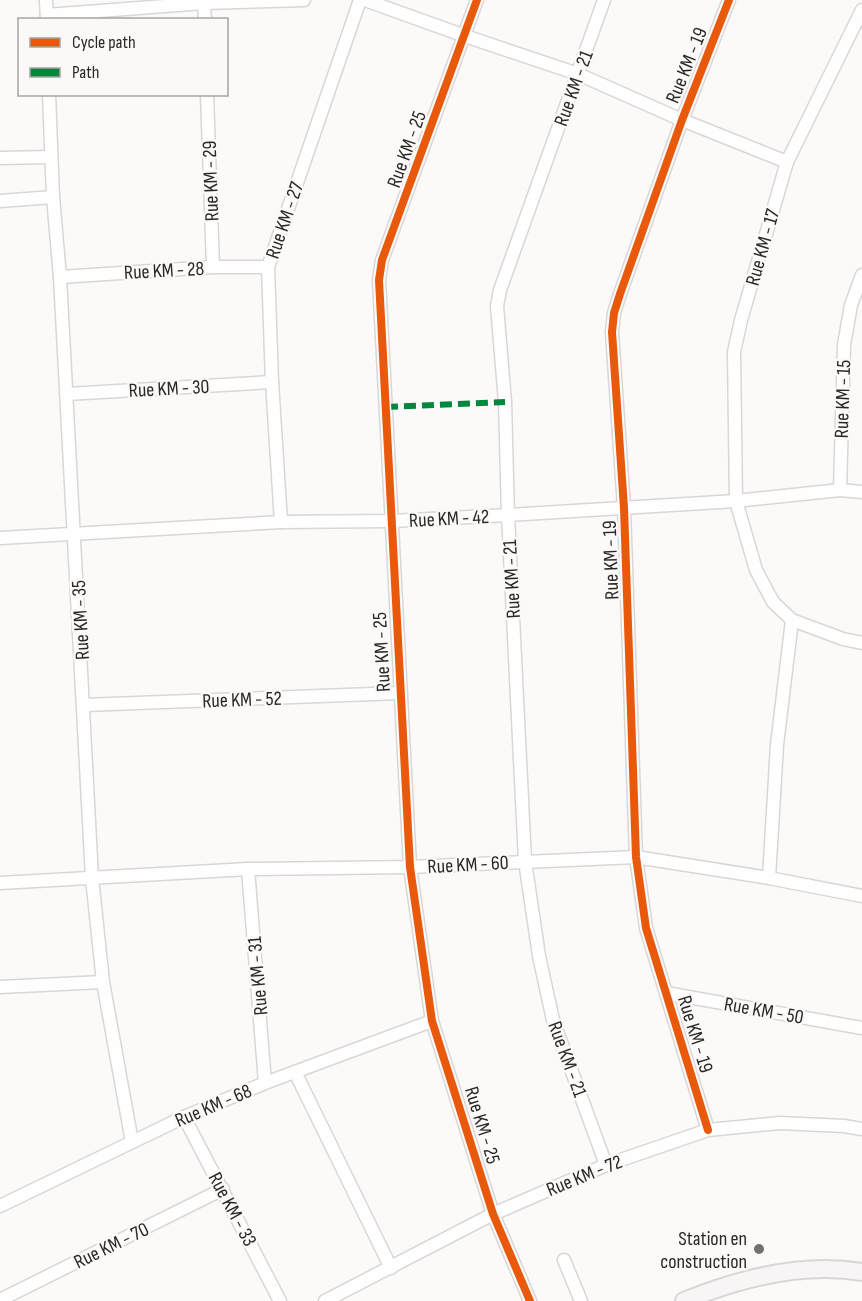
<svg xmlns="http://www.w3.org/2000/svg" width="862" height="1301" viewBox="0 0 862 1301" font-family="'Sofia Sans Condensed',sans-serif">
  <style>
    .lines { fill: none; stroke-linecap: round; stroke-linejoin: round }
    .minor-casing { stroke: #d9d6d6; stroke-width: 15 }
    .secondary-casing { stroke: #d9d6d6; stroke-width: 20 }
    .minor { stroke: #fffefe; stroke-width: 12 }
    .secondary { stroke: #f7f5f6; stroke-width: 16 }
    .quiet { stroke: #00873e; stroke-width: 6; stroke-dasharray: 12 6; stroke-linecap: butt }
    .cycleway-casing { stroke: #fdf8f8; stroke-width: 11 }
    .cycleway { stroke: #e8590c; stroke-width: 8 }
    .poi-dot { fill: #737070; stroke: #fdf8f8; stroke-width: 2 }
    .labels { text-anchor: middle; stroke-width: 5; stroke-linejoin: round; paint-order: stroke }
    .street-label { font-size: 20px; fill: #292727; stroke: #fdf8f8 }
    .poi-label { font-size: 20px; fill: #292727; stroke: #fdf8f8; text-anchor: end }
  </style>
  <rect width="100%" height="100%" fill="#fcf9f9"/>
  <g class="lines">
    <g class="minor-casing">
      <g id="minor">
        <polyline points="46,0 47,20"/>
        <polyline points="365,0 465,36 578,74 682,120 787,162"/>
        <polyline points="477,0 382,260 379,280 410,867 432,1021 493,1214 530,1301"/>
        <polyline points="604,0 500,290 497,306 505,402 508,515 525,861 539,956 553,1020 606,1165"/>
        <polyline points="204,3 205,20"/>
        <polyline points="862,10 787,162 741,320 734,352 736,501 756,570 773,602 792,620 843,639 862,643"/>
        <polyline points="47,15 204,3 304,0"/>
        <polyline points="49,94 53,197 60,277 92,878 103,982 132,1142"/>
        <polyline points="207,94 213,267"/>
        <polyline points="0,158 51,157"/>
        <polyline points="0,201 53,197"/>
        <polyline points="60,277 213,267 268,267"/>
        <polyline points="67,394 272,382"/>
        <polyline points="840,490 844,345 851,305 862,275"/>
        <polyline points="281,522 272,382 268,267 360,0"/>
        <polyline points="0,538 281,522 391,521 508,515 736,501 840,490 862,492"/>
        <polyline points="84,705 399,693"/>
        <polyline points="248,869 265,1083"/>
        <polyline points="769,878 777,745 792,620"/>
        <polyline points="0,883 248,869 410,867 636,857 769,878 862,896"/>
        <polyline points="0,987 103,982"/>
        <polyline points="666,993 862,1028"/>
        <polyline points="295,1072 391,1268"/>
        <polyline points="184,1117 280,1301"/>
        <polyline points="708,1130 646,928 636,857 624,508 612,332 614,313 620,294 682,120 729,0"/>
        <polyline points="0,1206 184,1117 265,1083 432,1021"/>
        <polyline points="564,1260 581,1301"/>
        <polyline points="0,1300 223,1189"/>
        <polyline points="325,1301 493,1214 606,1165 708,1130 780,1123 844,1126 862,1129"/>
      </g>
    </g>
    <g class="secondary-casing">
      <path id="secondary" d="M 684,1301 C 738,1279 803,1262 862,1272"/>
    </g>
    <use href="#minor" class="minor"/>
    <use href="#secondary" class="secondary"/>
    <polyline class="quiet" points="386,407 505,402"/>
    <g class="cycleway-casing">
      <g id="cycleway">
        <polyline points="477,0 382,260 379,280 410,867 432,1021 493,1214 530,1301"/>
        <polyline points="708,1130 646,928 636,857 624,508 612,332 614,313 620,294 682,120 729,0"/>
      </g>
    </g>
    <use href="#cycleway" class="cycleway"/>
  </g>
  <circle class="poi-dot" cx="759" cy="1249" r="6"/>
  <g class="labels">
    <g class="street-label">
      <text transform="translate(686 65) rotate(-68)" y="7">Rue KM - 19</text>
      <text transform="translate(573 88) rotate(-70)" y="7">Rue KM - 21</text>
      <text transform="translate(406 149) rotate(-70)" y="7">Rue KM - 25</text>
      <text transform="translate(210 181) rotate(-92)" y="7">Rue KM - 29</text>
      <text transform="translate(284 220) rotate(-71)" y="7">Rue KM - 27</text>
      <text transform="translate(762 247) rotate(-74)" y="7">Rue KM - 17</text>
      <text transform="translate(164 270) rotate(-3)" y="7">Rue KM - 28</text>
      <text transform="translate(169 388) rotate(-3)" y="7">Rue KM - 30</text>
      <text transform="translate(842 399) rotate(-88)" y="7">Rue KM - 15</text>
      <text transform="translate(449 518) rotate(-3)" y="7">Rue KM - 42</text>
      <text transform="translate(610 560) rotate(-92)" y="7">Rue KM - 19</text>
      <text transform="translate(511 579) rotate(-93)" y="7">Rue KM - 21</text>
      <text transform="translate(80 620) rotate(-93)" y="7">Rue KM - 35</text>
      <text transform="translate(381 652) rotate(-93)" y="7">Rue KM - 25</text>
      <text transform="translate(242 699) rotate(-2)" y="7">Rue KM - 52</text>
      <text transform="translate(468 864) rotate(-3)" y="7">Rue KM - 60</text>
      <text transform="translate(257 976) rotate(-95)" y="7">Rue KM - 31</text>
      <text transform="translate(764 1010) rotate(10)" y="7">Rue KM - 50</text>
      <text transform="translate(696 1034) rotate(73)" y="7">Rue KM - 19</text>
      <text transform="translate(568 1059) rotate(70)" y="7">Rue KM - 21</text>
      <text transform="translate(213 1105) rotate(-23)" y="7">Rue KM - 68</text>
      <text transform="translate(483 1125) rotate(73)" y="7">Rue KM - 25</text>
      <text transform="translate(584 1175) rotate(-22)" y="7">Rue KM - 72</text>
      <text transform="translate(233 1209) rotate(62)" y="7">Rue KM - 33</text>
      <text transform="translate(111 1245) rotate(-26)" y="7">Rue KM - 70</text>
    </g>
    <g class="poi-label">
      <text x="747" y="1245">Station en<tspan x="747" dy="23">construction</tspan></text>
    </g>
  </g>
  <rect x="18" y="18" width="210" height="78" fill="#fdf8f8" stroke="#a8a4a4" stroke-width="1.5"/>
  <rect x="30" y="38" width="30" height="9" fill="#e8590c" stroke="#a8a4a4" stroke-width="1.5"/>
  <text x="72" y="48" font-size="18" fill="#292727">Cycle path</text>
  <rect x="30" y="68" width="30" height="9" fill="#00873e" stroke="#a8a4a4" stroke-width="1.5"/>
  <text x="72" y="78" font-size="18" fill="#292727">Path</text>
</svg>
